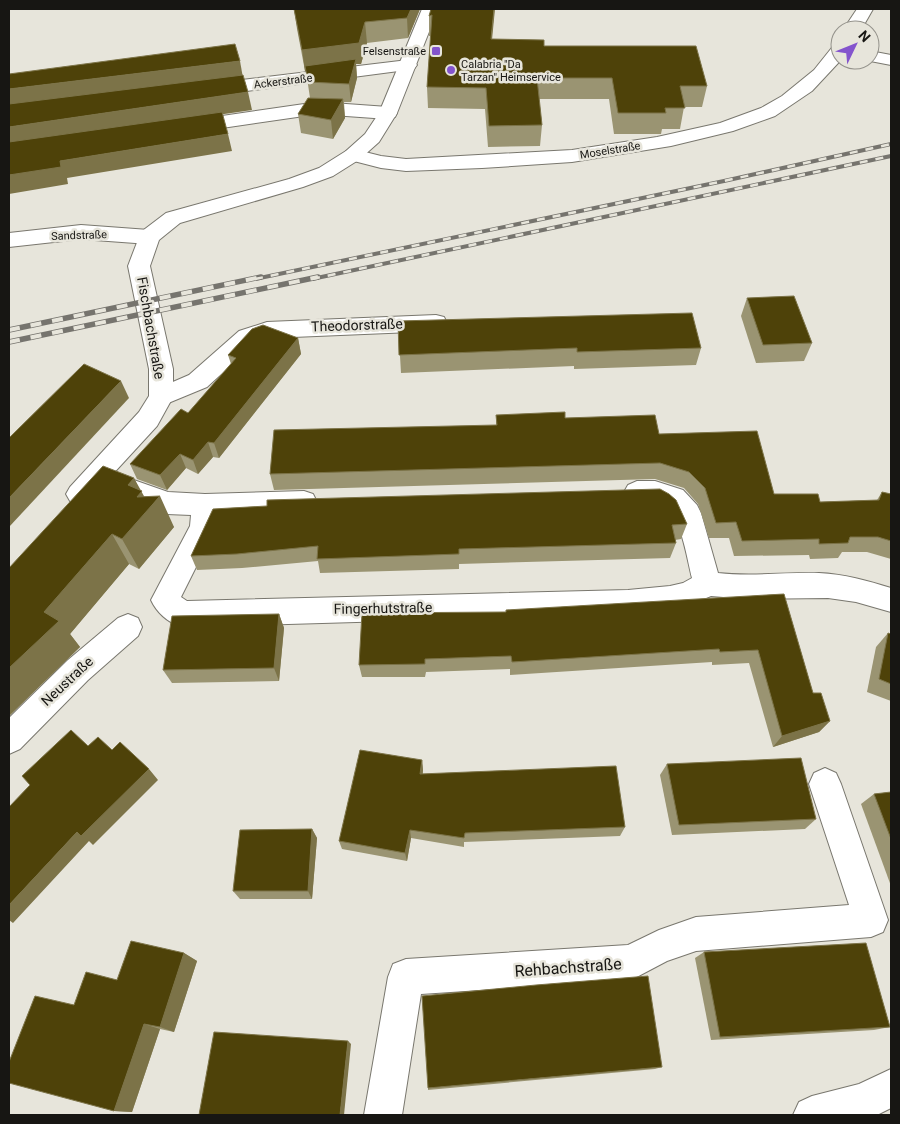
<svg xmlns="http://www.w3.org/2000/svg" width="900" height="1124" viewBox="0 0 900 1124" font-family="Roboto,sans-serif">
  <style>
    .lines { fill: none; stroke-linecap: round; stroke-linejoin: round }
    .minor-casing { stroke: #79776e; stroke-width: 2 }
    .tertiary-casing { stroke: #79776e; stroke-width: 2 }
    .minor { fill: #fff; fill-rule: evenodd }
    .tertiary { fill: #fff; fill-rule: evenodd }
    .rail-far1-casing { stroke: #76746e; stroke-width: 4 }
    .rail-casing { stroke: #76746e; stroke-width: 5.5 }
    .rail-far1 { stroke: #e7e5db; stroke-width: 2.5; stroke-dasharray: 8; stroke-linecap: butt }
    .rail { stroke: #e7e5db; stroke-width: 4; stroke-dasharray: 11; stroke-linecap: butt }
    .wall { fill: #9a9472 }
    .shaded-wall { fill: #7c7348 }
    .building { fill: #4e4209; stroke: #7c7348 }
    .poi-dot { fill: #8454cd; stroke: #e7e5db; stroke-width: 2 }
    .labels { text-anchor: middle; stroke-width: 5; stroke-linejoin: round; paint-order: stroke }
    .far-poi-label { font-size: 11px; fill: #171613; stroke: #e7e5db; text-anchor: end }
    .far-street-label { font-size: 11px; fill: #171613; stroke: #e7e5db }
    .street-label { font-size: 14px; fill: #171613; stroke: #e7e5db }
    .near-street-label { font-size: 16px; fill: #171613; stroke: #e7e5db }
  </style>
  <rect width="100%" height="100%" fill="#e7e5db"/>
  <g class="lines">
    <g class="minor-casing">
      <g id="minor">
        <polygon points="857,9 873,9 861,30 843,30"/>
        <polygon points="840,44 840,61 812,91 775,116 733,131 671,146 572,162 482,168 406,171 381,168 346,159 343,155 346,151 353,149 381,156 406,159 572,150 657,137 720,123 761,108 782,96 814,70 834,45"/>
        <polygon points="870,51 891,55 891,65 865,60 870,60"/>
        <polygon points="408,60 414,61 417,65 414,69 209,96 202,94 200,90 202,86 209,84"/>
        <polygon points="318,102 388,107 395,109 397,113 395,117 388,119 318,114 188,133 181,131 178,127 181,123 188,121"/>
        <polygon points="81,225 149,230 157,232 160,237 157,242 149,244 81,239 9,247 9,233"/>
        <polygon points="436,315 444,317 447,323 444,329 436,331 269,338 255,343 207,387 161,406 152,403 149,397 152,391 189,375 239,331 267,322"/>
        <path d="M 108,471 L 168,492 L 205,494 L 304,491 L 313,494 L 317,502 L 313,510 L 304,513 L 217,515 L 216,527 L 181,597 L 187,601 L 628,590 L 670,586 L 683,583 L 692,578 C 687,560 681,512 662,505 C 651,501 639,503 628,499 L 624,492 L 628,485 L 637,481 L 655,481 L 683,490 L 697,505 L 701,513 L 718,573 C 752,577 785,572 819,573 C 844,574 868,581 891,588 L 891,612 L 856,602 L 828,598 L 749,599 L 711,596 L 680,609 L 628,614 L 181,627 C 168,622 157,613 151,600 L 190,526 L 191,515 L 167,514 L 99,488 L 95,481 L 99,474 Z"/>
        <polygon points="128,614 138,618 142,627 138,636 88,680 20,749 9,754 9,718 68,660 118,618"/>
        <polygon points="825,768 836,773 841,784 888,920 883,932 871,937 696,951 667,961 631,980 421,994 402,1115 364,1115 388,977 393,964 406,959 628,945 659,930 696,917 849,905 809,784 814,773"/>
        <polygon points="891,1069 891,1108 877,1115 793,1115 799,1102 812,1096 859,1084"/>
      </g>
    </g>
    <g class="tertiary-casing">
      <polygon id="tertiary" points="422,9 438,9 397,113 379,142 360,159 333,176 303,187 180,223 159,240 150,266 173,369 173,397 157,426 88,501 79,505 70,501 66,494 70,487 139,412 149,396 149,369 128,266 141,232 166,213 289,179 319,168 346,151 365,134 379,113"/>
    </g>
    <use href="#minor" class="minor"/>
    <use href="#tertiary" class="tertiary"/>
    <g class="rail-far1-casing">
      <g id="rail-far1">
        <polyline points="255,279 724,181 891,144"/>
        <polyline points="312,279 891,156"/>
      </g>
    </g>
    <g class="rail-casing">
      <g id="rail">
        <polyline points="9,330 261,277"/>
        <polyline points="9,342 318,277"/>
      </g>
    </g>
    <use href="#rail-far1" class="rail-far1"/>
    <use href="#rail" class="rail"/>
  </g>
  <g class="wall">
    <polygon points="294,9 420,9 408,38 367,43 361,64 356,64 357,78 351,102 344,102 345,118 333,139 301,133 298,114 310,98 306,71 305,71 297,29"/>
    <polygon points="431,9 492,39 544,46 707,86 702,107 684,107 680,129 662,129 661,134 614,134 609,99 539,99 542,125 540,146 488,147 485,109 428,108 427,87 431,36 429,36 429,16"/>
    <polygon points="747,298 812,343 804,361 756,363 741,316"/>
    <polygon points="398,321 701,348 696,365 574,369 574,366 401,373"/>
    <polygon points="298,338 301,354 219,458 213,457 198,474 186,468 167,490 137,479 130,464 188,413 231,364 228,355"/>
    <polygon points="496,415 565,418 659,434 774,494 820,502 877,500 882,492 891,494 891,559 867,552 842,552 838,558 810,559 809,555 734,556 729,538 709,538 698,504 684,488 655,479 274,490 270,474 496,425"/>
    <polygon points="134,478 140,491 144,497 174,527 139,569 129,564 70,634 80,647 9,716 9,568"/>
    <polygon points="213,509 687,524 681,539 675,540 676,543 670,558 459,564 459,569 320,573 318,561 242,568 197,570 191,556"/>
    <polygon points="784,594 813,693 830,721 819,732 773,747 749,663 712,665 712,662 510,675 510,669 426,672 425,677 362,677 359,665 506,612 506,610"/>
    <polygon points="279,614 284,628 279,681 172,683 163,670"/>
    <polygon points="888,633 891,634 891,701 867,692 876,647"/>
    <polygon points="422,760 423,770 423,774 625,827 620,836 464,842 464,847 411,838 407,861 342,849 339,841"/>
    <polygon points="667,764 816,819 805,829 672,835 660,775"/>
    <polygon points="891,792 891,886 861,804 874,794"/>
    <polygon points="312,829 317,838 312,899 240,899 233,891"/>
    <polygon points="704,952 890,1027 874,1030 711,1040 695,958"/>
    <polygon points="184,953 197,961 174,1032 160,1029 132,1112 114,1111 74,1005 117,980"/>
    <polygon points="662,1067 655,1069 428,1090 428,1088"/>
  </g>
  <g class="shaded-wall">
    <polygon points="411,9 420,9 408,38 407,18"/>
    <polygon points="494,9 495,9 490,60 491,39"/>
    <polygon points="365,22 367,43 361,64 356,64 357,78 351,102 349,84 305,71 302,50"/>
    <polygon points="240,61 243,78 9,107 9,89"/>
    <polygon points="248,92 252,110 9,145 9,127"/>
    <polygon points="343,99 345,118 333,139 331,120"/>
    <polygon points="228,134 232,151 67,178 68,184 9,194 9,175 60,161"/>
    <polygon points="298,338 301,354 219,458 214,443"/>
    <polygon points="121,381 129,398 9,527 9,498"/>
    <polygon points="208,442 213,457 198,474 193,460"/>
    <polygon points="180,454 186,468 167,490 160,475"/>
    <polygon points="134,478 150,507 160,496 174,527 139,569 122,539 128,485"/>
    <polygon points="112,534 129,564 70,634 80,647 9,716 9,668 44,612"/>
    <polygon points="279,614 284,628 279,681 274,668"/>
    <polygon points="830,721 819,732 773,747 782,736"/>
    <polygon points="422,760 423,770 421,784 420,774"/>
    <polygon points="149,769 158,780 93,845 89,841 13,923 9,920 9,905 77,832"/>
    <polygon points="312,829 317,838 312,899 308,891"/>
    <polygon points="410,830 411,838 407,861 405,853"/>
    <polygon points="184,953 197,961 174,1032 160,1027"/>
    <polygon points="144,1024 160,1029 132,1112 114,1111"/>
    <polygon points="348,1041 351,1044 344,1115 340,1115"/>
  </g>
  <g class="building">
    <polygon points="294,9 411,9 407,18 365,22 359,43 302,50"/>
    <polygon points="431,9 494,9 491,39 544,40 544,46 696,46 707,86 680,86 685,108 665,108 666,113 618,113 612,78 537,78 542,125 489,126 486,88 427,87 432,15 429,16"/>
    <polygon points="235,44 240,61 9,89 9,74"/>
    <polygon points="356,59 349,84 308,82 305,66"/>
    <polygon points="243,75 248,92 9,127 9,104"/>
    <polygon points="308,98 343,99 331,120 298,114"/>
    <polygon points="222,112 228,134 60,161 61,167 9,175 9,142"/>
    <polygon points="794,296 812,343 763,345 747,298"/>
    <polygon points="692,313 701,348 577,352 577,348 399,355 398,321"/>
    <polygon points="263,325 298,338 214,443 208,442 193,460 180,454 160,475 130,464 181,409 188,413 236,358 228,355 252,329"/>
    <polygon points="84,364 121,381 9,498 9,438"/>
    <polygon points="565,412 565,418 655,415 659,434 757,431 774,494 818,494 820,502 879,500 882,492 891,494 891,541 878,537 850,537 848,543 819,544 819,539 742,541 736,522 716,523 705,488 689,472 660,463 270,474 274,430 497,425 496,415"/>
    <polygon points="103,466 134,478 128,485 142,491 137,497 160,496 122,539 112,534 44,612 59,621 9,668 9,568"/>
    <polygon points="660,489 669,494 676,500 687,524 672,525 676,543 459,549 459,554 317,559 318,546 237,554 191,556 213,509 267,506 267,500"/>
    <polygon points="784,594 813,693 821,693 830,721 782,736 758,650 720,652 719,649 512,662 511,656 425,659 425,664 359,665 362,613 506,612 506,610"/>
    <polygon points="279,614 274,668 163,670 172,616"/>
    <polygon points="888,633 891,634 891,684 879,679"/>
    <polygon points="71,730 88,746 98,737 112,750 120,742 149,769 81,836 77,832 9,905 9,807 30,785 22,776"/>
    <polygon points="360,750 422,760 420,774 616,766 625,827 465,833 464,838 410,830 405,853 339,841"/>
    <polygon points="801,758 816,819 679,825 667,764"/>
    <polygon points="891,792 891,839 874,794"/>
    <polygon points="312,829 308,891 233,891 240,830"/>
    <polygon points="131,941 184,953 160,1027 144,1024 114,1111 9,1083 9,1062 35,996 74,1005 86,972 117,980"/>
    <polygon points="866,943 890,1027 720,1037 704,952"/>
    <polygon points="648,976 662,1067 428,1088 422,996 536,985"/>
    <polygon points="214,1032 348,1041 340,1115 199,1115"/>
  </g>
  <g class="poi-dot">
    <rect x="431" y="46" width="10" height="10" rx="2.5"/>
    <circle cx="451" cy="70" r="5"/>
  </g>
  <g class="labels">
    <g class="far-poi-label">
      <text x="426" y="55">Felsenstraße</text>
      <text x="461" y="68" text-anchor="start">Calabria "Da<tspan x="461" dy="13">Tarzan" Heimservice</tspan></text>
    </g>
    <g class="far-street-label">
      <text transform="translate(283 81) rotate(-7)" y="4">Ackerstraße</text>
      <text transform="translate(610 150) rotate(-9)" y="4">Moselstraße</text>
      <text transform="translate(79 235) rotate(-2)" y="4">Sandstraße</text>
    </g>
    <g class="street-label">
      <text transform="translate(357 325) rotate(-2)" y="5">Theodorstraße</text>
      <text transform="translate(151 328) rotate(80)" y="5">Fischbachstraße</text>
      <text transform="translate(383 608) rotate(-1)" y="5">Fingerhutstraße</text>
      <text transform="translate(67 681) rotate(-43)" y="5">Neustraße</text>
    </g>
    <g class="near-street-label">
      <text transform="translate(568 967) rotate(-4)" y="6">Rehbachstraße</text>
    </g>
  </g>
  <rect width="900" height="1124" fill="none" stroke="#171613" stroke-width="20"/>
  <g transform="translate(855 45) rotate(47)"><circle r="24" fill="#e7e5db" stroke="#94928b"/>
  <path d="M0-4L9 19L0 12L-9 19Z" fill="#8454cd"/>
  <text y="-8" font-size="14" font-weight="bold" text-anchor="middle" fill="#171613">N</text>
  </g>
</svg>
